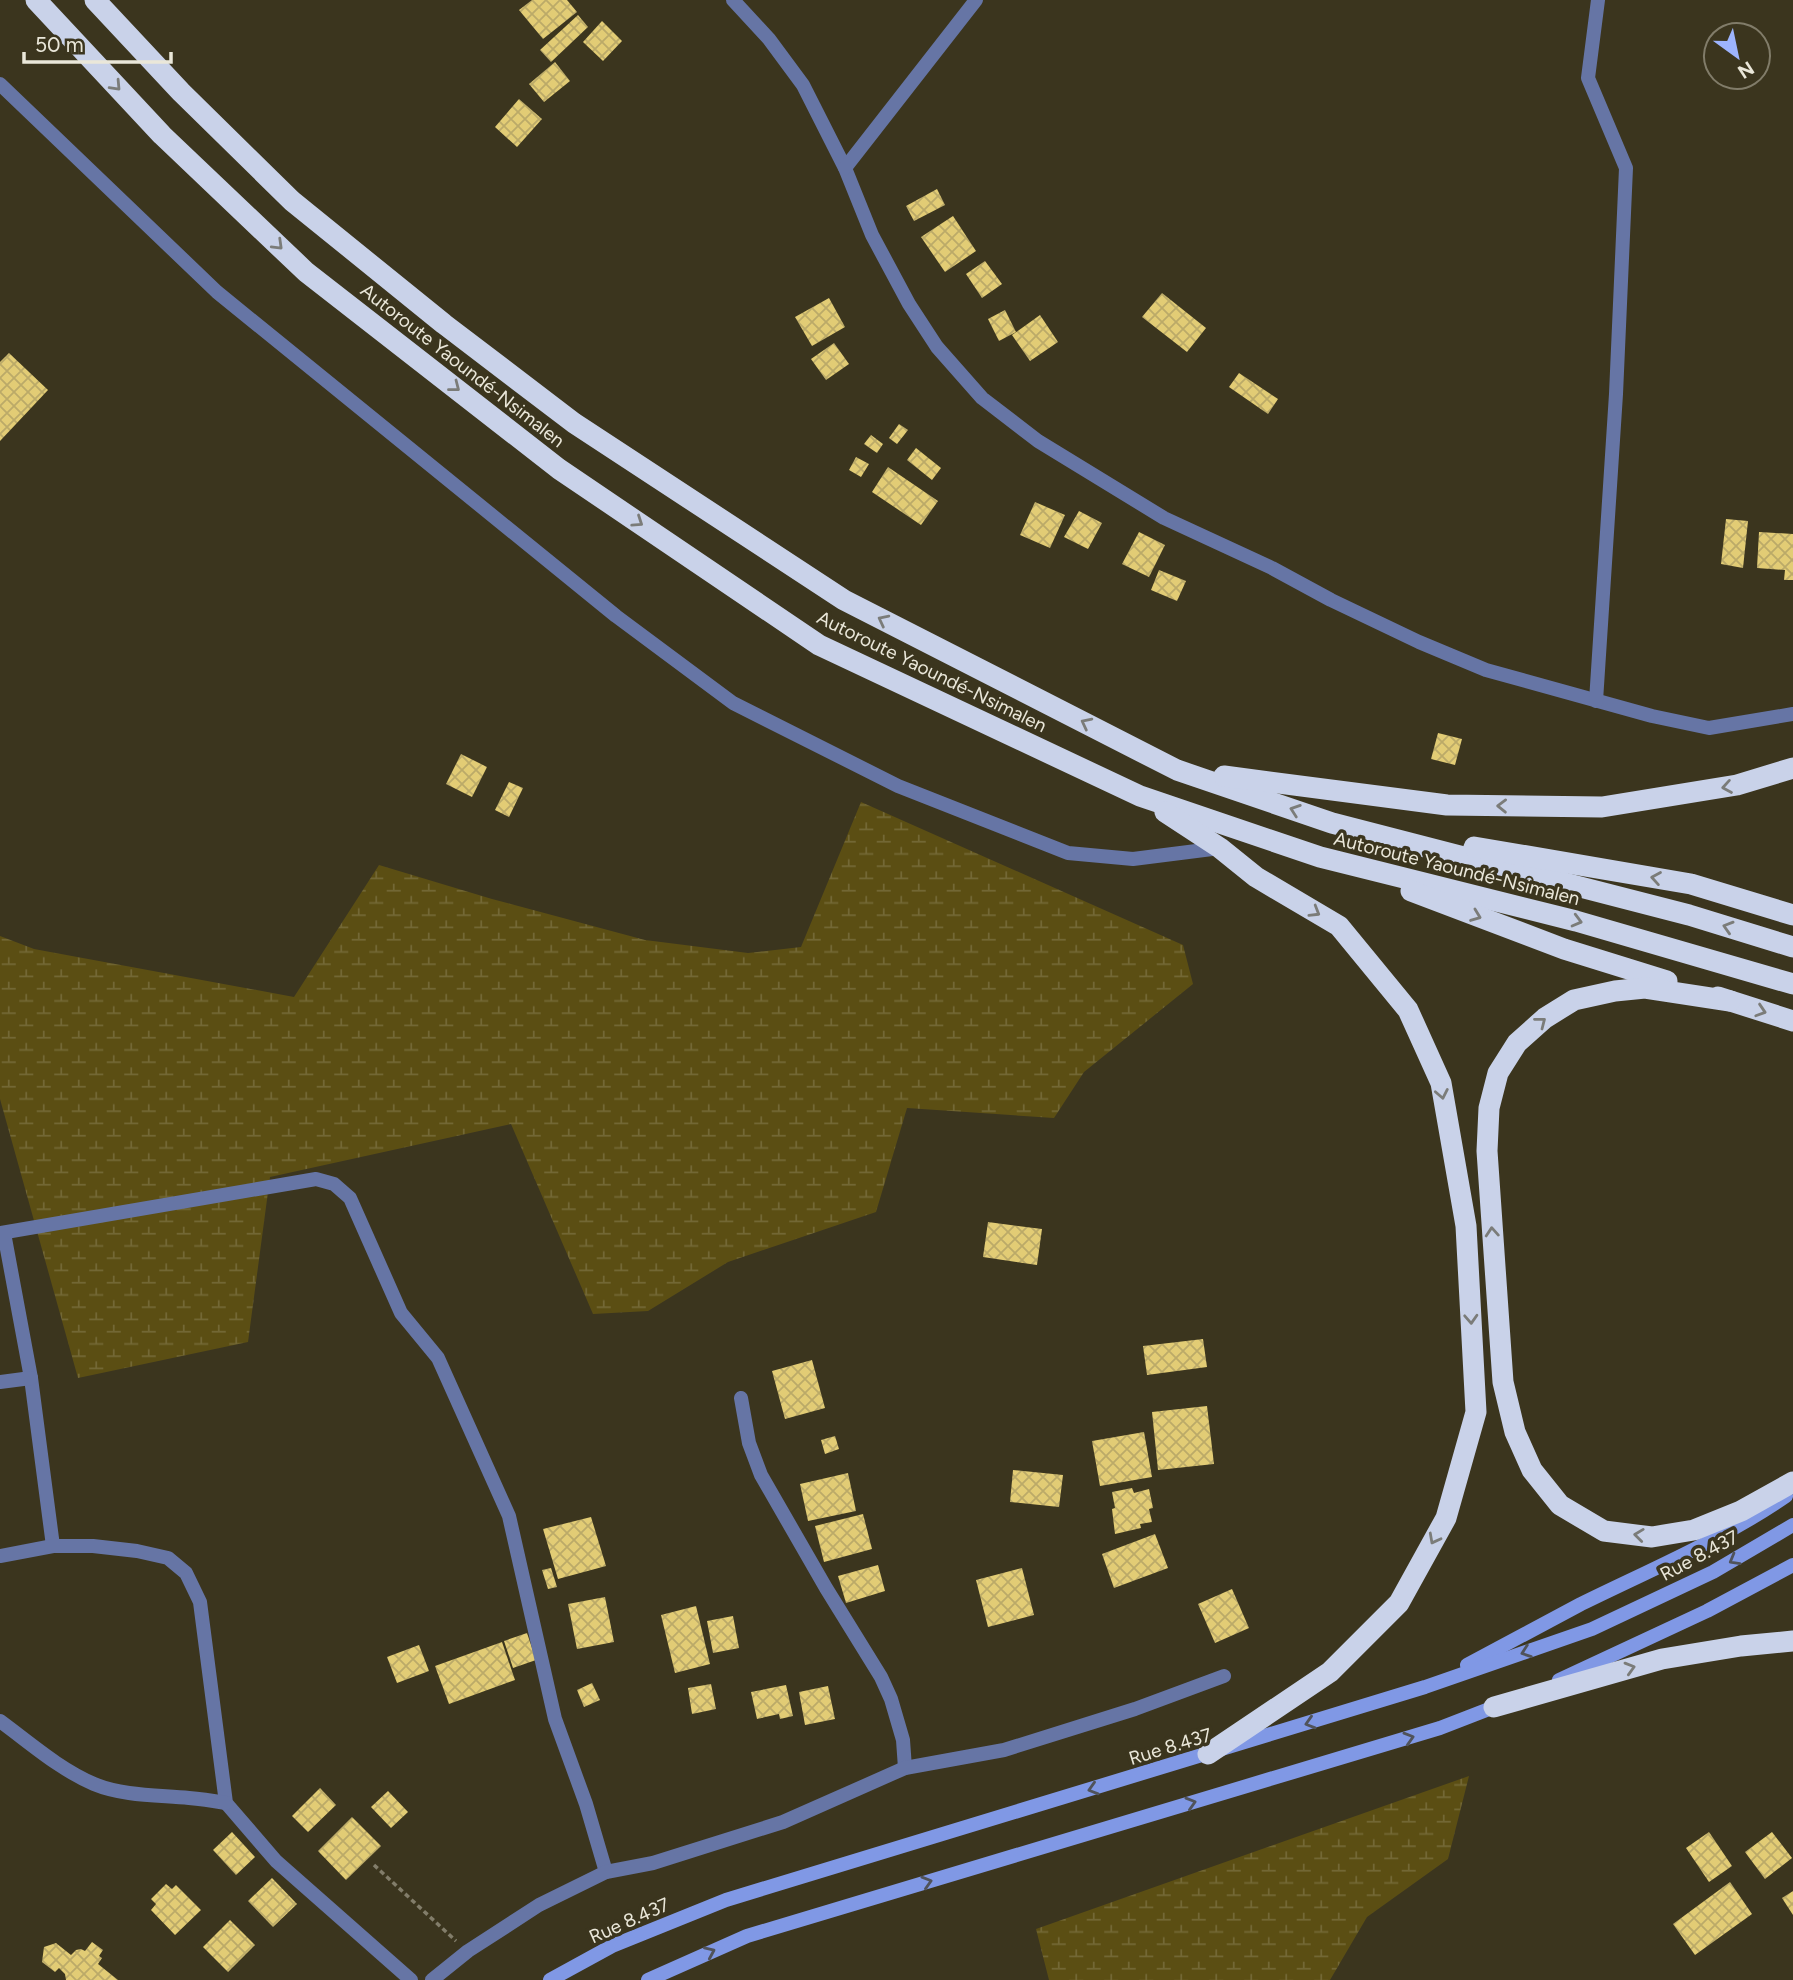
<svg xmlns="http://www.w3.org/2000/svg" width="1793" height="1980" viewBox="0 0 1793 1980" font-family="Figtree,sans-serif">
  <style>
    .wetland { fill: url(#wetland-marsh) }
    .building { fill: url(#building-cross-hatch) }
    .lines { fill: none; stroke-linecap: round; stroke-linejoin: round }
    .path { stroke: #827d6a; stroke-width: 3.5; stroke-dasharray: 5 3.5; stroke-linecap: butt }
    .street { stroke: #6675a5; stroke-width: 14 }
    .secondary { stroke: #8098e5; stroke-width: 14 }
    .highway { stroke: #c9d2e9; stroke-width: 21 }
    .oneway { stroke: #7b7c79 }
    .oneway2 { stroke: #50535a }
    .labels { text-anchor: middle; stroke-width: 7; stroke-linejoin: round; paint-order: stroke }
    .street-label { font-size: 19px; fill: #eae7d9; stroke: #3b351e }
  </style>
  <defs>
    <pattern id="wetland-marsh" width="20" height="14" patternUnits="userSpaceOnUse" patternTransform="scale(1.75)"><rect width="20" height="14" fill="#5b4e13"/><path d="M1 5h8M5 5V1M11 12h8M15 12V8" fill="none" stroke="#736835"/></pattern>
    <pattern id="building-cross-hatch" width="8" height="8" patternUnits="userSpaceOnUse" patternTransform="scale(1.75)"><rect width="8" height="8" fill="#e2cc75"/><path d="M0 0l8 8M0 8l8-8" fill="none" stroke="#bbaa68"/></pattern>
  </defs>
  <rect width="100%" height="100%" fill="#3b351e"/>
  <g class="wetland">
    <polygon points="861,802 1183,945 1193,984 1084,1072 1054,1118 907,1108 876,1212 728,1262 648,1311 593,1314 511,1124 270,1177 248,1342 78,1378 0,1099 0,936 34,949 294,997 379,865 492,899 645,940 748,953 801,947"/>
    <polygon points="1469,1776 1448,1859 1367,1917 1330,1980 1049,1980 1036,1929"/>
  </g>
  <g class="building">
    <polygon points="532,0 567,0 577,12 543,39 519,10"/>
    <polygon points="578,15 588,27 551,62 540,50"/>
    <polygon points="602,21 622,41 603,61 583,42"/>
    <polygon points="555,62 570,81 544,102 529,84"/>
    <polygon points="519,99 542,119 517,147 495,127"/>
    <polygon points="937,189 945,205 914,221 906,206"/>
    <polygon points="953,216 976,251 945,272 921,237"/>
    <polygon points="985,261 1002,284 982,298 966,274"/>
    <polygon points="1162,293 1206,328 1187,352 1142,317"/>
    <polygon points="829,298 845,327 812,346 795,317"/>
    <polygon points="1005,310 1016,332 999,341 988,319"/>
    <polygon points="1040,315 1058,342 1030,361 1012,335"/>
    <polygon points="834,343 849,364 826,380 811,359"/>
    <polygon points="9,353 48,390 0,441 0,362"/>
    <polygon points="1239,373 1278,399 1268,414 1229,387"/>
    <polygon points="899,424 908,430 897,444 889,438"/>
    <polygon points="871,435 883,444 877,453 864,444"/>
    <polygon points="916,448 941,468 932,480 907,460"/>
    <polygon points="856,457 869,464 861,477 849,470"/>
    <polygon points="888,467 938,501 921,525 872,492"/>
    <polygon points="1035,502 1065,515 1050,548 1020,535"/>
    <polygon points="1079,511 1102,523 1088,549 1064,537"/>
    <polygon points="1726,519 1748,521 1743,568 1721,564"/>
    <polygon points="1139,532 1165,545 1149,577 1122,564"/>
    <polygon points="1759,532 1793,534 1793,580 1784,580 1785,570 1757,568"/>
    <polygon points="1159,570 1186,581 1177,601 1151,590"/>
    <polygon points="1438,733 1462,739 1455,765 1431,759"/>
    <polygon points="461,754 487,767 472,797 446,784"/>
    <polygon points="509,782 523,788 509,817 495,810"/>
    <polygon points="988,1222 1042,1229 1037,1265 983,1257"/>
    <polygon points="1203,1339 1207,1367 1147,1375 1143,1346"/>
    <polygon points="812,1360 825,1408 785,1419 772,1371"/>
    <polygon points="1207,1406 1214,1464 1158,1470 1152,1412"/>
    <polygon points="1144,1432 1152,1477 1100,1486 1092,1441"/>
    <polygon points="835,1436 839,1449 825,1454 821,1440"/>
    <polygon points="1013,1470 1063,1475 1059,1507 1010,1502"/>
    <polygon points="848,1473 856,1511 808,1521 800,1484"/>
    <polygon points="1132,1488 1134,1493 1149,1489 1153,1508 1149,1509 1152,1522 1140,1524 1141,1528 1115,1534 1112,1509 1115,1508 1112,1492"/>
    <polygon points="863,1514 872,1549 824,1562 815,1526"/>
    <polygon points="591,1517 606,1566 558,1579 543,1529"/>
    <polygon points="1155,1534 1168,1568 1114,1588 1102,1554"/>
    <polygon points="878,1565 885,1591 846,1603 838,1576"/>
    <polygon points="551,1568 557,1587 548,1589 542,1570"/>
    <polygon points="1022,1568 1034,1615 988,1627 976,1580"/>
    <polygon points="1232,1589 1249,1628 1215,1643 1198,1604"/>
    <polygon points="605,1597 614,1642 577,1649 568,1604"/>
    <polygon points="696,1606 710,1664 675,1673 661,1615"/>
    <polygon points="733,1616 739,1648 713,1653 707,1621"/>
    <polygon points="527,1633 536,1660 513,1668 504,1641"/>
    <polygon points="502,1642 515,1680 449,1704 435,1666"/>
    <polygon points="419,1645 429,1671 397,1683 387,1657"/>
    <polygon points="592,1683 600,1700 584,1707 577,1690"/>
    <polygon points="711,1684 716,1709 692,1714 688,1688"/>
    <polygon points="786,1685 793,1716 780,1719 779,1714 757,1719 751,1692"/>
    <polygon points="828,1686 835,1719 805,1725 799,1692"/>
    <polygon points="320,1788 336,1805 308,1832 292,1816"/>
    <polygon points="388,1791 408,1812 391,1828 371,1807"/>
    <polygon points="352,1817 381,1846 346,1880 318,1851"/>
    <polygon points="232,1832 255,1857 236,1875 213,1850"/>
    <polygon points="1709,1832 1732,1866 1709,1882 1686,1848"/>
    <polygon points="1772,1832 1792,1858 1765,1879 1745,1852"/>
    <polygon points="272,1878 297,1904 273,1927 248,1901"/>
    <polygon points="1730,1882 1752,1914 1695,1955 1673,1924"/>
    <polygon points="166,1884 172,1889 176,1885 201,1910 175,1935 151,1910 156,1904 151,1899"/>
    <polygon points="1793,1891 1793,1915 1782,1898"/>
    <polygon points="230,1920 255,1945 228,1972 203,1947"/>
    <polygon points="92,1942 103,1950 99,1956 102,1958 98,1964 118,1980 66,1980 65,1974 59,1968 55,1972 42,1962 44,1947 56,1943 71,1955 76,1950 81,1949 85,1951"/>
  </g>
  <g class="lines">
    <polyline class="path" points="374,1865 456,1941"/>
    <g class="street">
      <polyline points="733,0 769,39 803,85 845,168 872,235 909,304 937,347 982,398 1038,441 1164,518 1272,568 1331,600 1419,642 1486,670 1652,716 1709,728 1793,714"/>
      <polyline points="0,84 217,292 616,616 733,703 898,786 1068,853 1133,859 1220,848"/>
      <polyline points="845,168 976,0"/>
      <polyline points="1596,701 1616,394 1626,168 1588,78 1598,0"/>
      <polyline points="0,1233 316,1179 334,1184 350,1198 401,1313 438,1358 509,1516 555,1719 586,1804 606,1872"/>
      <polyline points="4,1233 31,1378 53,1546"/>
      <polyline points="0,1382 31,1378"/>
      <polyline points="741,1398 749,1443 761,1475 826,1588 881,1677 891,1699 903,1740 905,1768"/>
      <polyline points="0,1556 53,1546 93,1546 137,1551 168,1558 186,1573 200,1602 226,1803 276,1861 411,1980"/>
      <path d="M 0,1721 C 30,1743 59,1769 94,1784 C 123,1796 158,1795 189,1798 C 201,1799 214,1801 226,1803"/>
      <polyline points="432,1980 468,1951 539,1905 606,1872 653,1863 783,1822 905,1768 1004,1750 1135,1709 1224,1676"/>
    </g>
    <g class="secondary">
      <path d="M 1467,1665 C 1505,1645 1543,1624 1581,1604 C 1650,1570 1722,1540 1786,1496"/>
      <polyline points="1559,1680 1707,1611 1793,1565"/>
      <polyline points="550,1980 612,1946 726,1900 1425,1687 1592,1629 1713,1572 1793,1525"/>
      <polyline points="648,1980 747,1936 1440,1728 1502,1704"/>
    </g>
    <g class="highway">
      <polyline points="36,0 162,135 306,272 559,469 819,645 1140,796 1320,857 1576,921 1793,984"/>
      <polyline points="95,0 181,92 292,201 444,324 574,423 844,600 1177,770 1332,823 1689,915 1793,947"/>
      <polyline points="1224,776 1447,805 1602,807 1737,785 1793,768"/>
      <polyline points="1165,812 1220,848 1256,877 1339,926 1408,1010 1441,1083 1466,1226 1476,1412 1446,1518 1399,1603 1330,1672 1208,1754"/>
      <polyline points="1474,847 1691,884 1793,915"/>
      <polyline points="1411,891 1564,949 1667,981"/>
      <polyline points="1718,997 1793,1021"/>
      <polyline points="1730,1001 1645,988 1615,991 1574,1000 1545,1018 1517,1043 1498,1073 1489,1108 1487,1151 1503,1382 1515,1432 1532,1470 1560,1505 1604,1531 1652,1537 1694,1530 1741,1511 1793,1482"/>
      <polyline points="1494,1707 1662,1659 1741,1646 1793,1641"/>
    </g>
  </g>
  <defs><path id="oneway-chevron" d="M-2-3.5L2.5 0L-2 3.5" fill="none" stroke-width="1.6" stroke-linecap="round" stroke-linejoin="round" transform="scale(1.75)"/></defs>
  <g class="oneway">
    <use href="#oneway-chevron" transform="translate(116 86) rotate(47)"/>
    <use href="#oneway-chevron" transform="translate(278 245) rotate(44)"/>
    <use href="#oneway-chevron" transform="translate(455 387) rotate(38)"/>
    <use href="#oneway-chevron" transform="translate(638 522) rotate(34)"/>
    <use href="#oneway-chevron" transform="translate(883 620) rotate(-153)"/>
    <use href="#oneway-chevron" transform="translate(1086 723) rotate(-153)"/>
    <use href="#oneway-chevron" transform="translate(1727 787) rotate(170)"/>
    <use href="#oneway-chevron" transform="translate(1502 806) rotate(-179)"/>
    <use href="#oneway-chevron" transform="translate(1295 810) rotate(-161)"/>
    <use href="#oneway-chevron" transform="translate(1656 878) rotate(-170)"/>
    <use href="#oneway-chevron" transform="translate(1315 912) rotate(31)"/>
    <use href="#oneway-chevron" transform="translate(1476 916) rotate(21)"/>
    <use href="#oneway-chevron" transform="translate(1577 921) rotate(15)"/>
    <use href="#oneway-chevron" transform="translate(1728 927) rotate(-163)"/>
    <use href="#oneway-chevron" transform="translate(1761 1011) rotate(18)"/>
    <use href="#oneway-chevron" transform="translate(1541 1022) rotate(-38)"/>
    <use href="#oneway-chevron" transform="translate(1442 1094) rotate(79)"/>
    <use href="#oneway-chevron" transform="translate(1492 1232) rotate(-94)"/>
    <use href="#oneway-chevron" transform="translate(1471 1319) rotate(87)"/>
    <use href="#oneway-chevron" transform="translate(1639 1535) rotate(-173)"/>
    <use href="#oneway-chevron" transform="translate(1434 1539) rotate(118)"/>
    <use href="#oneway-chevron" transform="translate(1630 1668) rotate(-16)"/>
  </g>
  <g class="oneway2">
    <use href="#oneway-chevron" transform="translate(1734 1560) rotate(150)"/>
    <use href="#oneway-chevron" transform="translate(1526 1652) rotate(161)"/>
    <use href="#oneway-chevron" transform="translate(1310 1723) rotate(163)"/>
    <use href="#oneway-chevron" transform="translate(1409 1738) rotate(-17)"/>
    <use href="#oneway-chevron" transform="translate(1093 1789) rotate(163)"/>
    <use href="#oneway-chevron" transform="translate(1191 1803) rotate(-17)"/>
    <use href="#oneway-chevron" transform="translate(927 1882) rotate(-17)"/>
    <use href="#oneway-chevron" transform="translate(710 1952) rotate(-24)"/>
  </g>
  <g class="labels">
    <g class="street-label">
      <text transform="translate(463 365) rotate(38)" y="7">Autoroute Yaoundé-Nsimalen</text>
      <text transform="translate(932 671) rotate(26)" y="7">Autoroute Yaoundé-Nsimalen</text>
      <text transform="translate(1457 868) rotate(14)" y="7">Autoroute Yaoundé-Nsimalen</text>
      <text transform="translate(1699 1555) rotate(-28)" y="7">Rue 8.437</text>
      <text transform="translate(1170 1746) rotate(-17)" y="7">Rue 8.437</text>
      <text transform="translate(629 1920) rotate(-24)" y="7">Rue 8.437</text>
    </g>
  </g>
  <g transform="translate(1737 56) rotate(147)"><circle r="33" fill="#3b351e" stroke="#817c69" stroke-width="2"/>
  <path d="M0-5L12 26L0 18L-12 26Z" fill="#9db4fd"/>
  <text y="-10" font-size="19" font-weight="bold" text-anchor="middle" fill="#eae7d9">N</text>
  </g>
  <path d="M24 52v10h147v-10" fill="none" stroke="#eae7d9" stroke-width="3.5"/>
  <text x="35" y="52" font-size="21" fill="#eae7d9" stroke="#3b351e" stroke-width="5" paint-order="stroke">50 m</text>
</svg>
